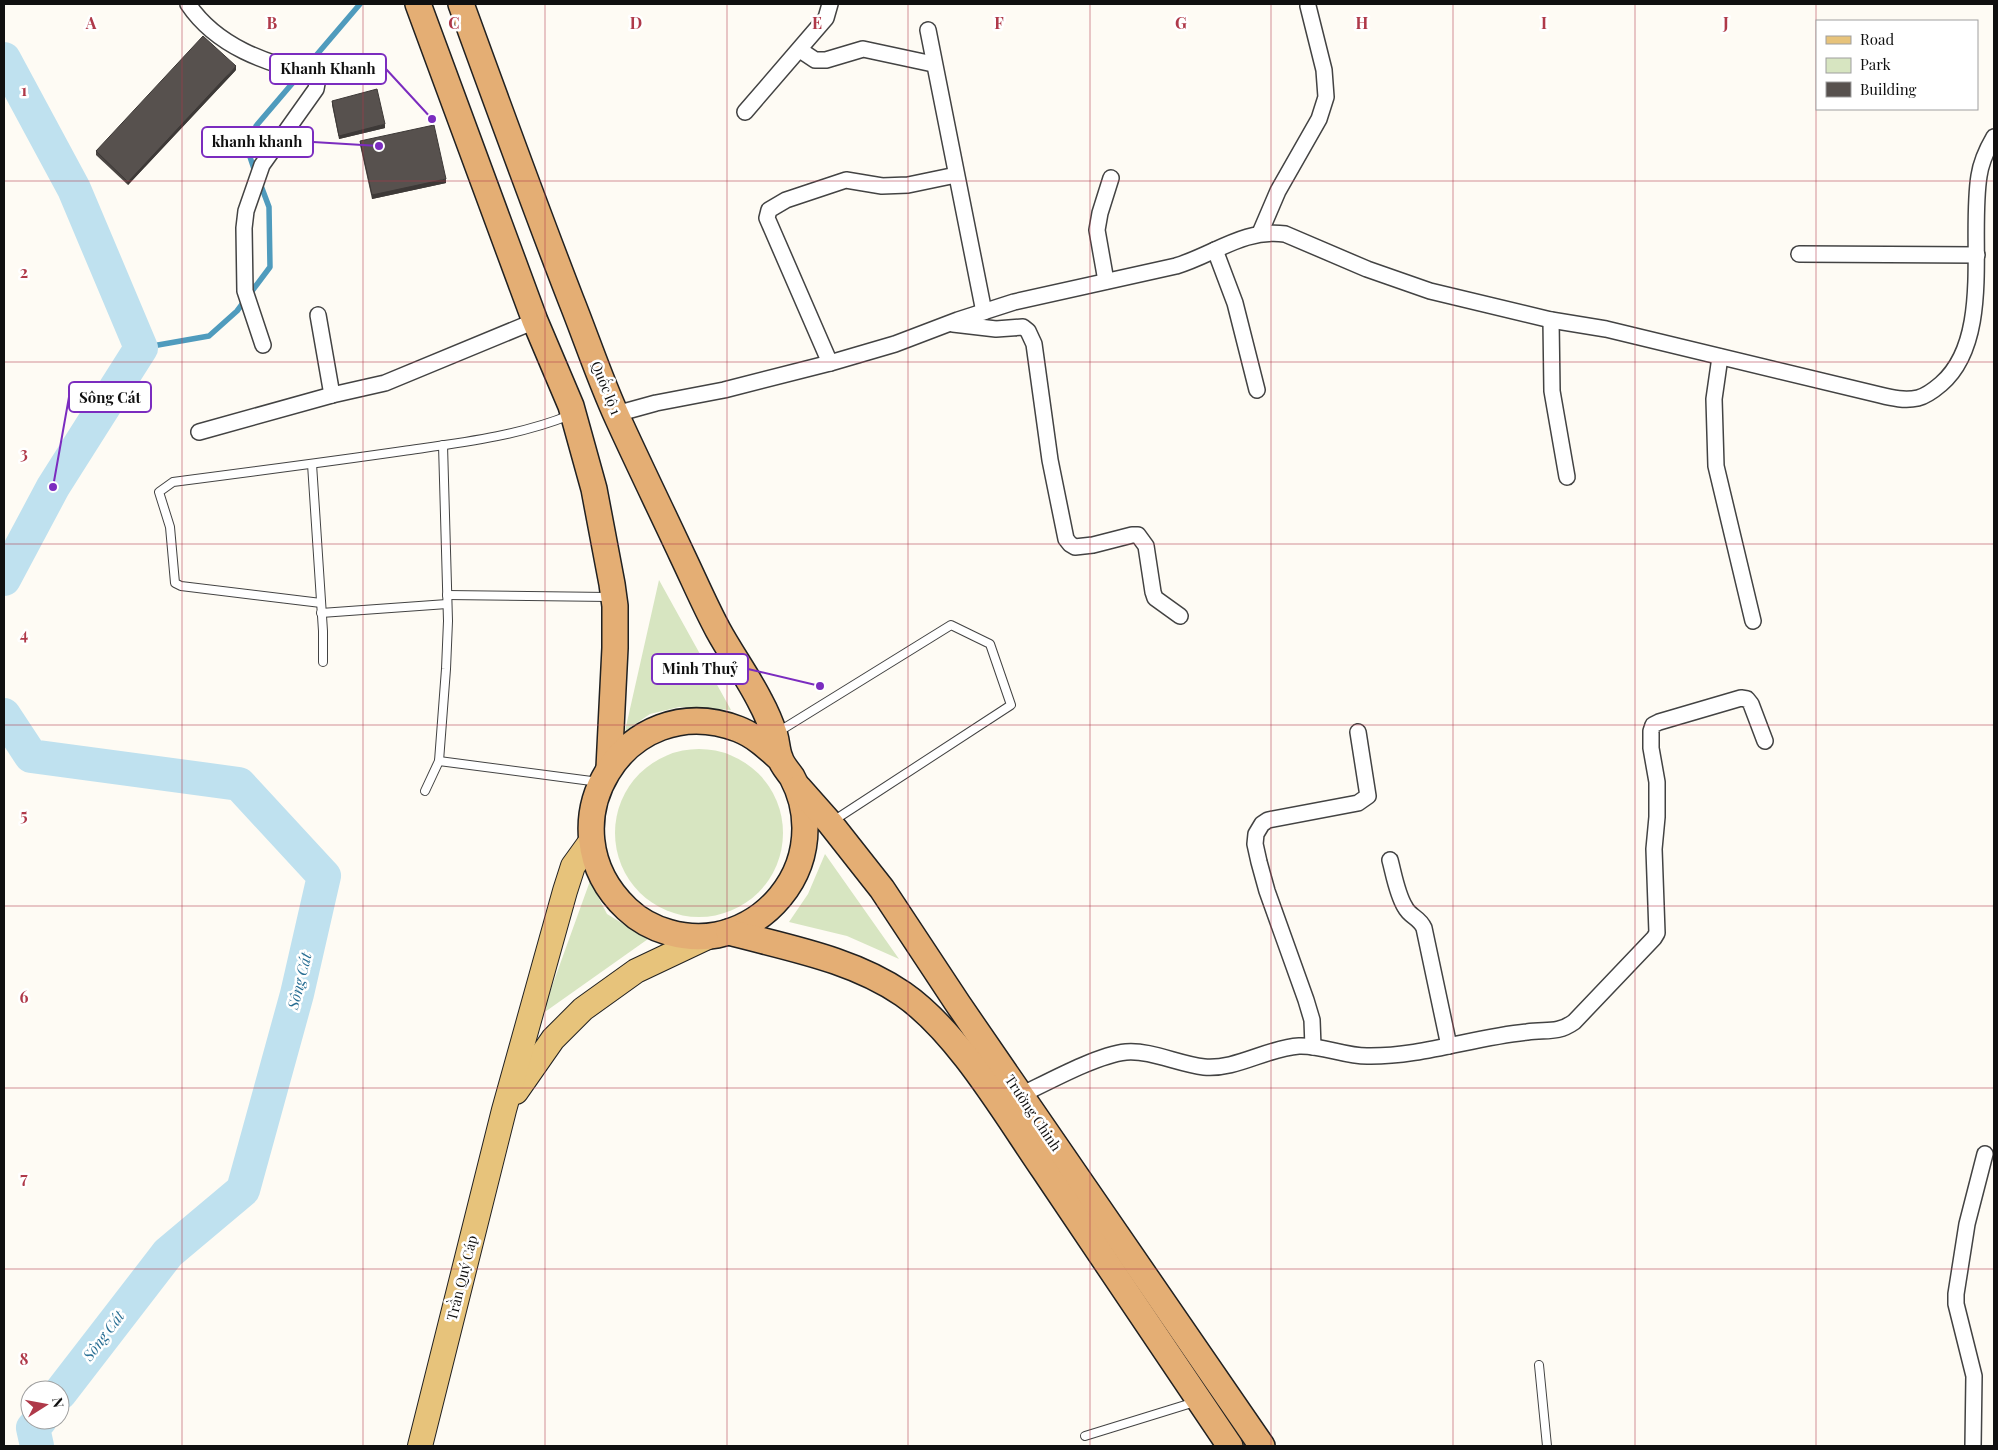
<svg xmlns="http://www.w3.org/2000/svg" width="1998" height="1450" viewBox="0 0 1998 1450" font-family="'Playfair Display',serif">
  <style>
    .green { fill: #d7e5c1 }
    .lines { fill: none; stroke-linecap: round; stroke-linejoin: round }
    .stream { stroke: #4f9bbd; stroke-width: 5.5 }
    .river { stroke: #bfe1ef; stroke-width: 34 }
    .service-casing { stroke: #434343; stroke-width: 10 }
    .minor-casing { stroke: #434343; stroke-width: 18 }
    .primary-casing { stroke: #212121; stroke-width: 26 }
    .trunk-casing { stroke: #212121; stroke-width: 28 }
    .service { stroke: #fff; stroke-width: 8 }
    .minor { stroke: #fff; stroke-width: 15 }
    .primary { stroke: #e7c37b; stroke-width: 24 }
    .trunk { stroke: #e4ae74; stroke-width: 25 }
    .wall { fill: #4b4643 }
    .shaded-wall { fill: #3d3937 }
    .building { fill: #57514e; stroke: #3d3937 }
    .grid { fill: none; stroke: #af3949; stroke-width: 1; stroke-opacity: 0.55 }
    .labels { text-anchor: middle; stroke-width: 5; stroke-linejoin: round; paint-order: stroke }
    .street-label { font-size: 14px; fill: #101010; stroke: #fff }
    .water-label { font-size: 15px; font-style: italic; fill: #286e93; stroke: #fff }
    .grid-label { font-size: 16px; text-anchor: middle; font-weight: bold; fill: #af3949; stroke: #fff; stroke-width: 5; stroke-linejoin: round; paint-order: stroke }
    .leader { fill: none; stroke: #7b2cbf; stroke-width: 2 }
    .callout-dot { fill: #7b2cbf; stroke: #fff; stroke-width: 2 }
    .callout { fill: #fff; stroke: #7b2cbf; stroke-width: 2 }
    .callout-label { font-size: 15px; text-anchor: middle; font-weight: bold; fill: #101010 }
  </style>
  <rect width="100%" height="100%" fill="#fefbf4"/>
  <g class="green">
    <polygon points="659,580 731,710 679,707 650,714 625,731"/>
    <circle cx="699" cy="833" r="84"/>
    <polygon points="825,854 899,959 847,936 789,922 808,894"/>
    <polygon points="590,881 607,914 648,939 542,1014"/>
  </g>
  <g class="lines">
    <g class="stream">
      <polyline points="255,172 250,157 256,126 360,4"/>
      <polyline points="141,348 209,336 237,311 270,267 269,207 260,183"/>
    </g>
    <g class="river">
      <polyline points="4,59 74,189 141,348 53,487 4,579"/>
      <polyline points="4,715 31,756 239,784 324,876 297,994 243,1190 168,1253 60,1393"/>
      <polyline points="37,1446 33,1428 40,1420"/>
    </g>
    <g class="service-casing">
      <g id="service">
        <polyline points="312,464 323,631 323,662"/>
        <polyline points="447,595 609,597"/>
        <path d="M 321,603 L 181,586 L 175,583 L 170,527 L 159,492 L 173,482 C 250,472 327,462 403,451 C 458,443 519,436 570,415"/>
        <polyline points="321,613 447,604"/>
        <polyline points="778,732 951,625 990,644 1011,705 833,821"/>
        <polyline points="439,761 599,782"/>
        <polyline points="425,791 439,761 446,669 448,621 443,445"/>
        <polyline points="1539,1365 1547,1446"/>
        <polyline points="1085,1436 1195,1402"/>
      </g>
    </g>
    <g class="minor-casing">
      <g id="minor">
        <path d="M 188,4 C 217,47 266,63 314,75 L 318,78 L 316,89 L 262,165 L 246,211 L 244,228 L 245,291 L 263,345"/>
        <polyline points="928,30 984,312"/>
        <polyline points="800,50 815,60 826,60 863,49 933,64"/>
        <polyline points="745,112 826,18 830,4"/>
        <polyline points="1260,233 1278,191 1319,119 1326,97 1324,70 1308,6"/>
        <polyline points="1215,250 1235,303 1257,390"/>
        <polyline points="1799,254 1977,255"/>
        <polyline points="1106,281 1097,230 1100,213 1111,178"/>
        <polyline points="318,315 332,395"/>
        <polyline points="1551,320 1552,391 1567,477"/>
        <polyline points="953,324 996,329 1023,327 1028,331 1034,344 1050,460 1066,539 1070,544 1075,547 1093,545 1132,535 1138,535 1146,546 1153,592 1155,598 1180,616"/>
        <polyline points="1720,357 1714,399 1716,466 1753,621"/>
        <polyline points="830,363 767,218 769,210 786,200 846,180 882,186 908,185 956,175"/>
        <path d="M 616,414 L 656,403 L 724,390 L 830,363 L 895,344 L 958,320 L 1014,302 L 1176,266 C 1213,255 1245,228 1285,234 L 1367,269 L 1430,291 L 1551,320 L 1606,329 L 1880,395 C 1892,398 1905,401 1918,398 C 1926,396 1934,390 1941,384 C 1993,339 1969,238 1979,176 C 1981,162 1987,149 1994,137"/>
        <polyline points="199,432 332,395 385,383 535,321"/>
        <path d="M 1390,860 C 1394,875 1397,894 1405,907 C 1410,917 1419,917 1424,928 L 1449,1046"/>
        <polyline points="1313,1047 1312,1020 1306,1000 1267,891 1259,862 1255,844 1256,834 1262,824 1268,820 1358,803 1368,796 1358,732"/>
        <path d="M 1021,1095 C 1048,1082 1097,1055 1126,1052 C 1151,1050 1178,1064 1204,1067 C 1236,1070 1267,1048 1299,1046 C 1322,1045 1344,1056 1367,1056 C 1421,1057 1474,1037 1527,1032 C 1546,1029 1557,1034 1574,1022 L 1654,938 L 1657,933 L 1654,849 L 1657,817 L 1657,782 L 1651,748 L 1651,731 L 1653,725 L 1659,722 L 1741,698 L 1747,699 L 1751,704 L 1765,741"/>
        <polyline points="1973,1446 1974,1376 1956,1304 1956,1294 1967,1224 1985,1154"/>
      </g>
    </g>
    <g class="primary-casing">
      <g id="primary">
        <polyline points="516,1092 553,1039 583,1009 636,971 710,936"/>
        <polyline points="420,1446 504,1110 565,891 573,866 591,841"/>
      </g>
    </g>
    <g class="trunk-casing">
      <g id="trunk">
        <polyline points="418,4 535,321 571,406 594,489 612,584 615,606 615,648 609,768"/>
        <path d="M 461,4 C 497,103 533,202 571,300 C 587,340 600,380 618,419 C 639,465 661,510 682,555 C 694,580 705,606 718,630 C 731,654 748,677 760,701 C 766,712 771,724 775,736 C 777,743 777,751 780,758 C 782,765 788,771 792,777 C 800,792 805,810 805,828 C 805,880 768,924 717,935 C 686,941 650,931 627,909 C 540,827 625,686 738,729 C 754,735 767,747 780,759"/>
        <polyline points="799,788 830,823 882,889 958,1004 1262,1446"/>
        <path d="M 729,932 C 788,948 852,959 903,994 C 958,1032 1006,1115 1044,1170 C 1106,1262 1168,1354 1230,1446"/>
      </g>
    </g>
    <use href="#service" class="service"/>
    <use href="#minor" class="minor"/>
    <use href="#primary" class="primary"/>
    <use href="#trunk" class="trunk"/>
  </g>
  <g class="wall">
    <polygon points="236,70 128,185 96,155 96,151"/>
    <polygon points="332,101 385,128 339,139 332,105"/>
    <polygon points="360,141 446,183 372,199 360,145"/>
  </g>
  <g class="shaded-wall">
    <polygon points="236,66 236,70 128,185 128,182"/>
    <polygon points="385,124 385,128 339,139 339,136"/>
    <polygon points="446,179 446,183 372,199 372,195"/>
  </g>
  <g class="building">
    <polygon points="203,36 236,66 128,182 96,151"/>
    <polygon points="377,89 385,124 339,136 332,101"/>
    <polygon points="434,125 446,179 372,195 360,141"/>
  </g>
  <path class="grid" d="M 182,4 L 182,1446M 363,4 L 363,1446M 545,4 L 545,1446M 727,4 L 727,1446M 908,4 L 908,1446M 1090,4 L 1090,1446M 1271,4 L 1271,1446M 1453,4 L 1453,1446M 1635,4 L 1635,1446M 1816,4 L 1816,1446M 4,181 L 1994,181M 4,362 L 1994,362M 4,544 L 1994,544M 4,725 L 1994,725M 4,906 L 1994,906M 4,1088 L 1994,1088M 4,1269 L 1994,1269"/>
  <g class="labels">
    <g class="street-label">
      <text transform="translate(606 388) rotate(68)" y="5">Quốc lộ 1</text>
      <text transform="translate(1033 1113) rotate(56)" y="5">Trường Chinh</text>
      <text transform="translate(462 1278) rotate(-76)" y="5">Trần Quý Cáp</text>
    </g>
    <g class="water-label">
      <text transform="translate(300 981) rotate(-76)" y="5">Sông Cát</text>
      <text transform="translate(104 1336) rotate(-53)" y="5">Sông Cát</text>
    </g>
  </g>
  <g class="grid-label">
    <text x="91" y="29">A</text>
    <text x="272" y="29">B</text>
    <text x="454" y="29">C</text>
    <text x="636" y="29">D</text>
    <text x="817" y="29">E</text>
    <text x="999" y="29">F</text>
    <text x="1181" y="29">G</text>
    <text x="1362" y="29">H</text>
    <text x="1544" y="29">I</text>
    <text x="1726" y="29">J</text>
    <text x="24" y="96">1</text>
    <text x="24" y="278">2</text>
    <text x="24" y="459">3</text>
    <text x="24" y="640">4</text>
    <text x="24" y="821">5</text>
    <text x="24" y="1003">6</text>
    <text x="24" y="1184">7</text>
    <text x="24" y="1365">8</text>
  </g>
  <path class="leader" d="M432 119L386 69M379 146L313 142M53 487L69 397M820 686L748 669"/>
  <g class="callout-dot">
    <circle cx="432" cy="119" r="5"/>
    <circle cx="379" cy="146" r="5"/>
    <circle cx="53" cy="487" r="5"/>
    <circle cx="820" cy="686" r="5"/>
  </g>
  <g class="callout">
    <rect x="270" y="54" width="116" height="30" rx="5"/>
    <rect x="202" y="127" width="111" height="30" rx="5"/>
    <rect x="69" y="382" width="82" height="30" rx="5"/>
    <rect x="652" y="654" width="96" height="30" rx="5"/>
  </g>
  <g class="callout-label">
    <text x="328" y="74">Khanh Khanh</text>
    <text x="257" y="147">khanh khanh</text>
    <text x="110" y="403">Sông Cát</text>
    <text x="700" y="674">Minh Thuỷ</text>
  </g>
  <rect width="1998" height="1450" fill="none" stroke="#101010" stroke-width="10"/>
  <rect x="1816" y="20" width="162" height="90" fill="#ffffff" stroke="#9f9f9f"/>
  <rect x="1826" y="36" width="25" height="8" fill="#e7c37b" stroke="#9f9f9f"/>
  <text x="1860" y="45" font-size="15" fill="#101010">Road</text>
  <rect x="1826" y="58" width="25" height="15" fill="#d7e5c1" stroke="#9f9f9f"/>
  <text x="1860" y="70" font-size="15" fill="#101010">Park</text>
  <rect x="1826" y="82" width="25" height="15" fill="#57514e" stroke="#9f9f9f"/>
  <text x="1860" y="95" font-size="15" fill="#101010">Building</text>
  <g transform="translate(45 1405) rotate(79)"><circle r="24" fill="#ffffff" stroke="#9f9f9f"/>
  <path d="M0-4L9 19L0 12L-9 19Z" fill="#af3949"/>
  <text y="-8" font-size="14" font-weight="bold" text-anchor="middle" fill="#101010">N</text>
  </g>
</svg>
